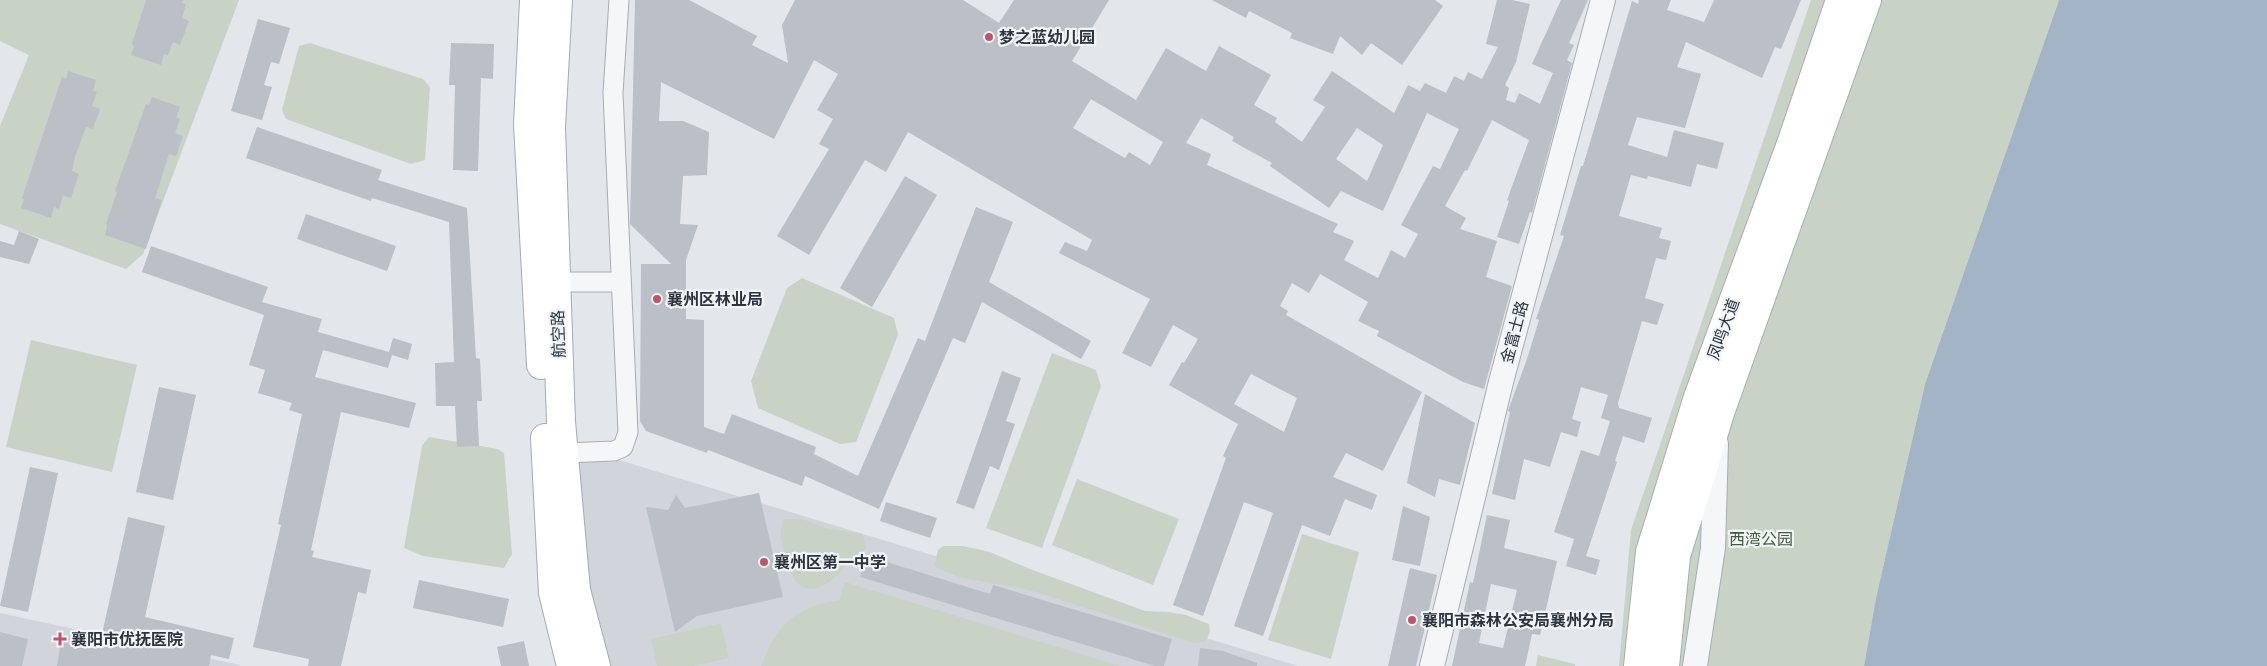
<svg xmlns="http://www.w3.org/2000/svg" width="2267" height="666" viewBox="0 0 2267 666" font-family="'DM Sans','Noto Sans SC',sans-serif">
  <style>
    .built { fill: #d1d5db }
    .green { fill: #c9d3c5 }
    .water { fill: #a2b4c6 }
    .building { fill: #bbbfc6; fill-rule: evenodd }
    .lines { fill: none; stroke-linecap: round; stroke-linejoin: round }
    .minor-casing { stroke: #a8adb4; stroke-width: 21 }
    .tertiary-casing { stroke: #a8adb4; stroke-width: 26 }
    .secondary-casing { stroke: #a8adb4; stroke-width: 30 }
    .primary-casing { stroke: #a3abb4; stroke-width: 30 }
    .minor { stroke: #f5f6f8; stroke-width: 19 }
    .tertiary { stroke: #f5f6f8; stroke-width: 24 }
    .secondary { stroke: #fff; stroke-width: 28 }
    .primary { stroke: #fff; stroke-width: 28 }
    .poi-dot { fill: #c25469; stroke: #f2f5f7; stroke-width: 2 }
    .labels { text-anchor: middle; stroke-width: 4.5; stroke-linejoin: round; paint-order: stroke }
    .poi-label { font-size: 16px; font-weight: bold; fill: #2c3440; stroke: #f2f5f7; text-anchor: start }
    .street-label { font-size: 16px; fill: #2c3440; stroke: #f2f5f7 }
    .park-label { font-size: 16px; fill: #425b3b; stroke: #f2f5f7 }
  </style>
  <rect width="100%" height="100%" fill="#e3e6ea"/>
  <g class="built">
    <polygon points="563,443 1298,666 596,666"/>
    <polygon points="0,613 240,665 240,666 0,666"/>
  </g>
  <g class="green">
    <polygon points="0,0 239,0 143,254 126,269 0,224 0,126 29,55 0,41"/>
    <polygon points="1811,0 2059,0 1925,384 1876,598 1864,666 1619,666 1631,530"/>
    <polygon points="310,43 423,79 430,87 425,160 411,164 286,119 282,110 299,46"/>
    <polygon points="802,278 894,318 898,335 856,442 840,444 758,408 751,381 787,288"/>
    <polygon points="31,340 137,365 112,472 6,447"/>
    <polygon points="1052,353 1096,370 1101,386 1042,548 986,528"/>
    <polygon points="429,437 498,449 504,453 512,554 504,568 423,556 404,548 422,446"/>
    <polygon points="1077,479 1179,519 1153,585 1052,545"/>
    <path d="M 784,519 L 803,519 L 825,528 L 863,534 L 866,549 C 862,551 857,554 853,557 C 848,561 845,567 841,572 C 819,594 797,598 788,563 C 783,544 777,539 784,519 Z"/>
    <polygon points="1302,534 1359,552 1331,659 1268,640"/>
    <polygon points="943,546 963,546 990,552 1030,569 1145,611 1168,612 1186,615 1209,624 1210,631 1206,642 1194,643 1029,590 958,577 934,566 938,550"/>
    <path d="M 845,582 L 1120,666 L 761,666 C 778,623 794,608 839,600 Z"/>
    <polygon points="721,623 729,658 694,666 657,666 651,639"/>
    <polygon points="1538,655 1575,664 1575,666 1536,666"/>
  </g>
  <polygon class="water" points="2059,0 2267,0 2267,666 1864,666 1876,598 1925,384"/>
  <g class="building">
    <polygon points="146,0 183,0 182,3 186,4 182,18 189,21 180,45 173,42 168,55 164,54 161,65 131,55 134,46 132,44"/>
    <path d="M 635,0 L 689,0 L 757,36 L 752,45 L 788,63 L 782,25 L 795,0 L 963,0 L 999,23 L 1014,0 L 1109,0 L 1072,61 L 1136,100 L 1166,48 L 1206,71 L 1219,46 L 1271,75 L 1254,105 L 1277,118 L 1275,122 L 1302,142 L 1325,107 L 1313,100 L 1332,71 L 1394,113 L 1408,85 L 1420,91 L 1425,83 L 1446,93 L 1454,76 L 1464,81 L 1468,72 L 1482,79 L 1498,47 L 1486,44 L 1497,0 L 1512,0 L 1530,4 L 1516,62 L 1505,85 L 1509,88 L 1506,100 L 1515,103 L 1519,93 L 1540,104 L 1553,73 L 1532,64 L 1561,0 L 1588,0 L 1569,43 L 1574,45 L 1567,60 L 1572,63 L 1532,213 L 1530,212 L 1519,244 L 1497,237 L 1509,201 L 1507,200 L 1529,140 L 1492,120 L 1467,171 L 1465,170 L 1445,206 L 1466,218 L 1460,229 L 1497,241 L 1486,277 L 1512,286 L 1484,389 L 1463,382 L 1377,336 L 1379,331 L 1358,321 L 1368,302 L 1320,274 L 1309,293 L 1292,283 L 1280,306 L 1288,311 L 1286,315 L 1422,392 L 1383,471 L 1346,453 L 1333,477 L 1377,495 L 1372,510 L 1345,499 L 1330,536 L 1302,525 L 1263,636 L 1234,626 L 1273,513 L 1244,502 L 1203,616 L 1173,605 L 1226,458 L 1223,456 L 1238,424 L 1169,385 L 1182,362 L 1184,363 L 1198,339 L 1173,325 L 1151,367 L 1122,353 L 1150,299 L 1059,253 L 1065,242 L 1087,251 L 1092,240 L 908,132 L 886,172 L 865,160 L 809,255 L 777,236 L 829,149 L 819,144 L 833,119 L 817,110 L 838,74 L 814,60 L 774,139 L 661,82 L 659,121 L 683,121 L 709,132 L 707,175 L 683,176 L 680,224 L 698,225 L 686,260 L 686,319 L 704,320 L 704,427 L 724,434 L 732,414 L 816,447 L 814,454 L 858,476 L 918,338 L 925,341 L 976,207 L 1013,222 L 989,282 L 1091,341 L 1081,359 L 982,302 L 965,343 L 953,338 L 879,509 L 805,476 L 802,486 L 708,450 L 707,453 L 646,431 L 640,421 L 641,264 L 671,264 L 630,224 ZM 1091,99 L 1163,142 L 1150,165 L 1129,152 L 1125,158 L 1073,128 ZM 1427,113 L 1459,129 L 1440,169 L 1433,166 L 1401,225 L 1418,234 L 1405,258 L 1391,250 L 1378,278 L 1344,260 L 1354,241 L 1333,232 L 1338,224 L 1207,165 L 1211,154 L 1186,143 L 1201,118 L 1234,137 L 1232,141 L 1272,163 L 1270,166 L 1329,208 L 1341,191 L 1383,211 ZM 1357,128 L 1383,145 L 1367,181 L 1336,159 ZM 1251,374 L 1297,398 L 1284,432 L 1234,404 Z"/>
    <polygon points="1212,0 1435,0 1443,6 1402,65 1371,43 1362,55 1340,36 1333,54 1290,38 1292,33 1249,11 1246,18"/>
    <polygon points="1639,0 1671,0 1667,10 1704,22 1714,0 1801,0 1781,49 1775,47 1762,78 1686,42 1677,67 1701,74 1685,128 1637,117 1628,145 1667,157 1674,130 1724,143 1717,169 1697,164 1691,187 1648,176 1647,179 1631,175 1619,216 1662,228 1659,238 1671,241 1666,260 1656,258 1645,298 1664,304 1657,325 1642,321 1618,403 1619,408 1652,418 1644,443 1623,436 1615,461 1617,462 1586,556 1600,560 1596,575 1566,566 1574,539 1554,532 1581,450 1599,456 1610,421 1601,418 1608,395 1581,387 1572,419 1581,422 1577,437 1561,432 1550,467 1524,459 1515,500 1492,494 1510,412 1508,411 1509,408 1527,359 1539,320 1536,319 1564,236 1560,235 1581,166 1583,166 1632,1 1638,4"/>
    <polygon points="258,19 290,28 279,64 271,62 264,85 272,87 262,120 231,111"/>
    <polygon points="451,43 494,44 493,79 481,78 478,171 453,170 455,85 449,85"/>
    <polygon points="68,71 96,80 93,91 97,92 92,106 100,109 93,129 86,127 75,157 72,171 79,174 71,198 63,195 59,209 54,207 51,218 21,208 24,199 22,198 62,77 66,79"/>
    <polygon points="152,97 180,107 176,117 180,119 175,133 183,136 176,156 169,154 155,198 162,200 146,249 105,235 107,226 106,224 117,192 115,191 146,104 149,105"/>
    <polygon points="257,127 382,170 378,180 467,208 476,358 480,359 482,401 477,401 479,446 457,447 455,406 436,406 435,363 454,362 449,222 372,198 371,201 246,158"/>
    <polygon points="905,176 937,195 872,307 840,288"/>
    <polygon points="306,214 396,246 387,271 297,239"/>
    <polygon points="19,231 39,239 29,264 0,257 0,241 14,245"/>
    <polygon points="151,246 268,287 262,302 322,319 318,332 389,352 393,338 412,344 408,360 392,355 388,368 323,350 315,377 416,403 409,428 341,412 311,550 314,551 312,557 371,570 366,594 358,592 341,666 308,666 309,659 253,647 281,525 278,524 302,414 289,410 292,403 258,393 265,370 249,365 264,315 142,272"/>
    <polygon points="1002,371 1021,378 1006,421 1015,424 999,470 990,466 974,509 956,503"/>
    <polygon points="159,387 196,395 173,500 136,492"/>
    <polygon points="1425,394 1475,423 1460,485 1439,479 1435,497 1407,483"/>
    <polygon points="30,467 58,473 28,612 0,606"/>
    <polygon points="759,493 783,597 697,616 675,632 646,507 668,510 676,495 685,508"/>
    <polygon points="886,502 937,518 930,538 880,521"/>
    <polygon points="1403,506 1430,517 1420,566 1392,560"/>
    <path d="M 1487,515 L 1510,520 L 1504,548 L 1557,561 L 1540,635 L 1532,634 L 1525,666 L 1452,666 L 1470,582 L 1473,583 ZM 1491,584 L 1517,590 L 1503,648 L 1479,643 Z"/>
    <polygon points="128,517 165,526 145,617 234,638 229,659 211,655 209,666 57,666 62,636 100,643"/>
    <polygon points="867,556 990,594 993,585 1172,639 1164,666 1155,666 860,577"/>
    <polygon points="1410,568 1437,575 1416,666 1388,666"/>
    <polygon points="419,580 509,599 503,627 413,608"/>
    <polygon points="0,632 28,639 22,666 0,666"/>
    <polygon points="524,641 529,666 501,666 497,647"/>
    <polygon points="1200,648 1223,651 1257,663 1257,666 1198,666"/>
  </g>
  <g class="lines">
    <g class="minor-casing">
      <g id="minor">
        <polyline points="556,282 621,282"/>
        <polyline points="564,453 614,451 623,447 628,432 613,93 619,0"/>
      </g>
    </g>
    <g class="tertiary-casing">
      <g id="tertiary">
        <polyline points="1432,666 1501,382 1603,0"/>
        <polyline points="1695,666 1713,548 1716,444"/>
      </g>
    </g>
    <g class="secondary-casing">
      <g id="secondary">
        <polyline points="1638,666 1650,552 1698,397 1792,141 1840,0"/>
        <polyline points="1665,666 1676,556 1721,410 1867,0"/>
      </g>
    </g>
    <g class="primary-casing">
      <g id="primary">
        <polyline points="534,0 528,124 541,365"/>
        <polyline points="558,0 551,127 561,422 576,590 596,666"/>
        <polyline points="545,438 553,593 571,666"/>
      </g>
    </g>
    <use href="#minor" class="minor"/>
    <use href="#tertiary" class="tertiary"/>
    <use href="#secondary" class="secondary"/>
    <use href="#primary" class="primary"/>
  </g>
  <g class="poi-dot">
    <circle cx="989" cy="37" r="5"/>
    <circle cx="657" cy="299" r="5"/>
    <circle cx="764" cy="562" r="5"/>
    <circle cx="1412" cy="620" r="5"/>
    <path d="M57.5 631.5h5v5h5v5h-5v5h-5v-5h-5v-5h5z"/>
  </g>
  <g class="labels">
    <g class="poi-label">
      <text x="999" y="43">梦之蓝幼儿园</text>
      <text x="667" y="305">襄州区林业局</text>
      <text x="774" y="568">襄州区第一中学</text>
      <text x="1422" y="626">襄阳市森林公安局襄州分局</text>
      <text x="71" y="645">襄阳市优抚医院</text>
    </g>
    <g class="street-label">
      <text transform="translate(1723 329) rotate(-70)" y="6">凤鸣大道</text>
      <text transform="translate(1514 332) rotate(-75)" y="6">金富士路</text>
      <text transform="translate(558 334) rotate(-92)" y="6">航空路</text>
    </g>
    <g class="park-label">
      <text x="1761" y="545">西湾公园</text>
    </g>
  </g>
</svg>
